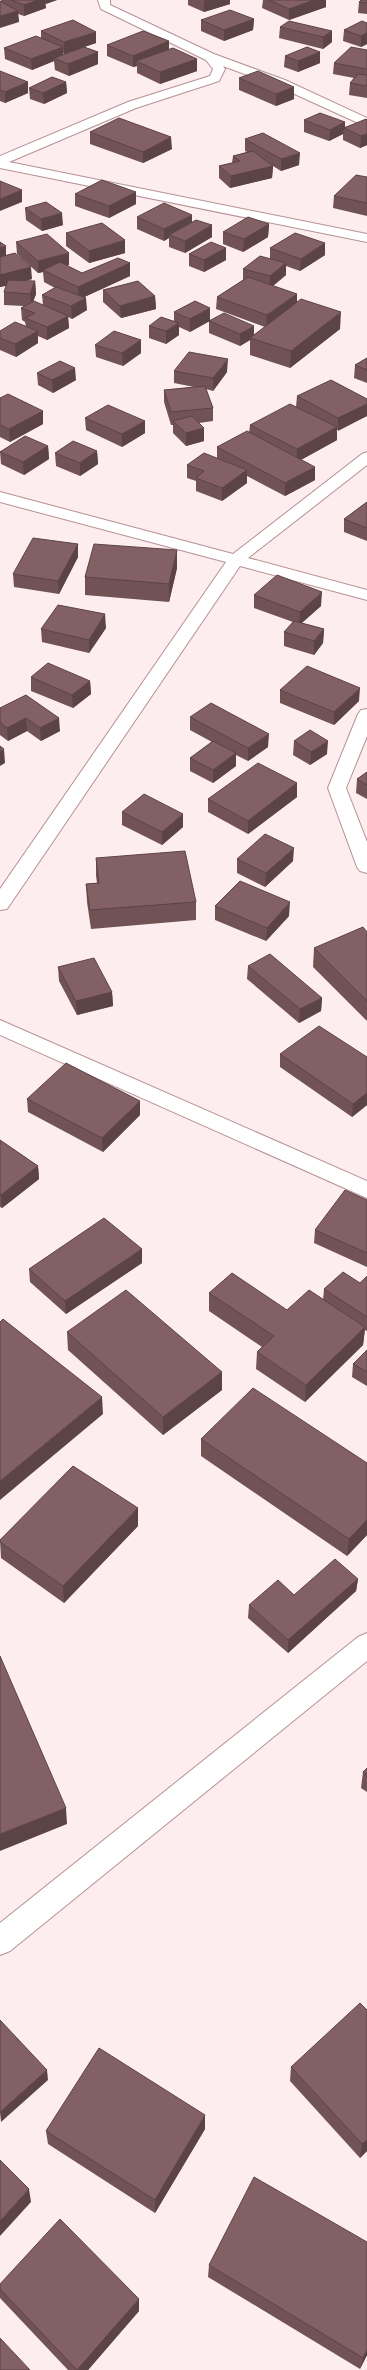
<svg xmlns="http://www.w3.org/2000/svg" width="367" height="2370" viewBox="0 0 367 2370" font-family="'Nunito Sans',sans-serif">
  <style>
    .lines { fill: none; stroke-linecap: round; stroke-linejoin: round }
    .minor-casing { stroke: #b69195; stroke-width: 2 }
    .minor { fill: #fff; fill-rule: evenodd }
    .wall { fill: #715356; fill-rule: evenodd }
    .shaded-wall { fill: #5c4346 }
    .building { fill: #836064; stroke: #5c4346 }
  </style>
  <rect width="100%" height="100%" fill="#fdedee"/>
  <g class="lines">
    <g class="minor-casing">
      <g id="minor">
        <polygon points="98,0 110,0 110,5 214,54 285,80 367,118 367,127 277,86 223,66 225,69 219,81 136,108 9,162 367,234 367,242 0,168 0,156 128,102 210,76 213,69 206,60 101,9"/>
        <polygon points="367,452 367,465 248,558 367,590 367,600 240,566 7,909 0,910 0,889 226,562 0,502 0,492 233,554 362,454"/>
        <polygon points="367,709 367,736 346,788 367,842 367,873 360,871 357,867 328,788 358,714 361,710"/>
        <polygon points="0,1020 367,1181 367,1198 0,1035"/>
        <polygon points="367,1633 367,1661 10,1951 0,1955 0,1923 358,1637"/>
      </g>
    </g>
    <use href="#minor" class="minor"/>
  </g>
  <g class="wall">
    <polygon points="1,0 57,0 45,4 46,8 24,16 18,14 19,22 1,2"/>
    <polygon points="188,0 230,0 230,4 204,12 188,5"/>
    <polygon points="263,0 326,0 326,7 289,20 262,8"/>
    <polygon points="367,0 367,14 358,13 359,2"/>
    <polygon points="254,19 253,30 224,41 201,31 201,20"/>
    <polygon points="367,23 367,44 361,47 343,41 344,30"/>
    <polygon points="280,27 332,31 332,42 323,49 279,38"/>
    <path d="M 41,31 L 96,43 L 84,47 L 98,52 L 98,64 L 69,76 L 55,70 L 54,61 L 32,70 L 5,59 L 4,48 L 41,38 ZM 77,49 L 63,55 L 63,53 L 64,54 Z"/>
    <polygon points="169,41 169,50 197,59 197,71 160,84 137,73 137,66 133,67 107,56 107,45"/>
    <polygon points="367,50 367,98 349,95 350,83 354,78 333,74 334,63"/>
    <polygon points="320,52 320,63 298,72 284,67 285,56"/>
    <polygon points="0,71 28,93 5,103 0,101"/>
    <polygon points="239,78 294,87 294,99 276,106 239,90"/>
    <polygon points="66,82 67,93 44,104 30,99 29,88"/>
    <polygon points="304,120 345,122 345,127 367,120 367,145 360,148 343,140 343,134 329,141 304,132"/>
    <polygon points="90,132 172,149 143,163 90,144"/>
    <polygon points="245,139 299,165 281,171 273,166 272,178 230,188 219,178 219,166 232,163 233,156 247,152 245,151"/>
    <polygon points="367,177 367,216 333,208 334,196"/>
    <polygon points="136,192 136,204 109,218 75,206 75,194"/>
    <polygon points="25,208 63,225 42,231 26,220"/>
    <polygon points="137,217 192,222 212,225 212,237 185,253 169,247 169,238 164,241 137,229"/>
    <polygon points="269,224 268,237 243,252 223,244 223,232"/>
    <polygon points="66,233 125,253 89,263 66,246"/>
    <polygon points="0,242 6,255 32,279 25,281 35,281 36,294 33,302 43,305 42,295 55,288 44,282 43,272 38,273 17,254 16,242 69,265 66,266 82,273 130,263 130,276 84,297 87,310 72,319 68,317 69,328 47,340 38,336 38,343 16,357 0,350 0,331 26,326 25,322 22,320 21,308 24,306 4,305 4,292 6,286 0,287"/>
    <polygon points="325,243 325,255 300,271 286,266 286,275 273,286 297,294 297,302 340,329 290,368 250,355 250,340 240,346 209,333 209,321 190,332 179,327 179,335 166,344 149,338 149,326 174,321 174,312 210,320 254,335 265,327 216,309 217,297 243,280 243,269 270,258 270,248"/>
    <polygon points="226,248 226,260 204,272 189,266 189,254"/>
    <polygon points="103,290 155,296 156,309 121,318 103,302"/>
    <polygon points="141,340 141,353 123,366 96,357 95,345"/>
    <polygon points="367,358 367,383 354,378 355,365"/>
    <polygon points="174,371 227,372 213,391 206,389 213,408 213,421 199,423 204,441 186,446 173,433 173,425 171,425 164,402 164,390 194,387 174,383"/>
    <polygon points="37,373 76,380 53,393 38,385"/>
    <polygon points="297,396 367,399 367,416 337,430 337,440 301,460 315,480 285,496 247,476 247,483 222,501 196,491 196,481 187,478 187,465 217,458 217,447 249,433 250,425 296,407"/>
    <polygon points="0,398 43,411 43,424 10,442 0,437"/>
    <polygon points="85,418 145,421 145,433 122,447 86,430"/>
    <polygon points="48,446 49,459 24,475 1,464 0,451"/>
    <polygon points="97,451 98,464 80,476 56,466 55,453"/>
    <polygon points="367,502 367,541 344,532 344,519"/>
    <polygon points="78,544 78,557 59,594 14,587 13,574"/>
    <polygon points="177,568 169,602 85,595 85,577"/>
    <polygon points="254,595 321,606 302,623 324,629 323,643 314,655 284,646 284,632 293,622 254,608"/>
    <polygon points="106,628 89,653 42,642 41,629"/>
    <polygon points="31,677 90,681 91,694 73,708 31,691"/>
    <polygon points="280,690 359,701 334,725 280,703"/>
    <polygon points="26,695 60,731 41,741 27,731 8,741 0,735 0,708"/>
    <polygon points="190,717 268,747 248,761 236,755 236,766 213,783 190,771 190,758 212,742 190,730"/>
    <polygon points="294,741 327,754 310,765 293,755"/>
    <polygon points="367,772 367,799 356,793 357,779"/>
    <polygon points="297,783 297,797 248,834 208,812 208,799"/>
    <polygon points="122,812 183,827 162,845 122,825"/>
    <polygon points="96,858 196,902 196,920 91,929 87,902 86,884 97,883 96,876"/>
    <polygon points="237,859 293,861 265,887 237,873"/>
    <polygon points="215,906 289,916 266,941 215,920"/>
    <polygon points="367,932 367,1021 313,967 314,948"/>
    <polygon points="248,966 322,998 321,1011 299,1023 247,979"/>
    <polygon points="58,967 112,992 113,1006 77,1015 59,981"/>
    <polygon points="280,1054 367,1057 367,1105 352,1117 280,1067"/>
    <polygon points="27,1099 140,1115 103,1152 28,1112"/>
    <polygon points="0,1140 38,1166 39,1179 2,1208 0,1207"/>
    <polygon points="367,1200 367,1267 314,1243 315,1230"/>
    <polygon points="142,1249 142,1263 66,1314 30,1282 29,1269"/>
    <polygon points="367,1276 367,1331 365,1330 363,1345 305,1402 256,1369 257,1352 262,1347 209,1311 209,1293 287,1310 323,1300 324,1289 360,1283"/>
    <polygon points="67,1332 222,1372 222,1390 163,1435 68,1350"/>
    <polygon points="367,1350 367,1386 352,1377 353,1364"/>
    <polygon points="201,1439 367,1463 367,1535 347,1556 201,1456"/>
    <polygon points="138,1526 64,1603 1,1558 0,1540"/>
    <polygon points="358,1579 356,1591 288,1653 248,1618 249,1605 294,1595"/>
    <polygon points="367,1768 367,1792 361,1788 363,1772"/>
    <polygon points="367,2010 367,2151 360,2158 290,2081 291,2067"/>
    <polygon points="205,2129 155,2213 48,2144 46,2131"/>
    <polygon points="209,2265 367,2355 360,2369 208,2277"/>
    <polygon points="0,2284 139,2311 88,2370 68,2370 0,2298"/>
  </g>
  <g class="shaded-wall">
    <polygon points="38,0 45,0 46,8 24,16 24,5"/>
    <polygon points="46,0 57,0 46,4"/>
    <polygon points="208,0 230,0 230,4 204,12 204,1"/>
    <polygon points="314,0 326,0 326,7 289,20 289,9"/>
    <polygon points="18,11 19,22 0,28 0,16"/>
    <polygon points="254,19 253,30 224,41 224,30"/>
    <polygon points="332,31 332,42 323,49 323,37"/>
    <polygon points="96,32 96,43 64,54 64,42"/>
    <polygon points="367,33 367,44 361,47 361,36"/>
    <polygon points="169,41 169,53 136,61 137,66 133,67 133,56"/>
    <polygon points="63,47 63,58 54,58 54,61 32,70 31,59"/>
    <polygon points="98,52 98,64 69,76 68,64"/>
    <polygon points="320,52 320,63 298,72 298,61"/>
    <polygon points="197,59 197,71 160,84 160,72"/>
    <polygon points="28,82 28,93 5,103 5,92"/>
    <polygon points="66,82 67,93 44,104 43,93"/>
    <polygon points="294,87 294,99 276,106 276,94"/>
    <polygon points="345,122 345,128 344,128 343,134 329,141 330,130"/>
    <polygon points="367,134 367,145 360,148 361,136"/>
    <polygon points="171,137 172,149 143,163 143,152"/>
    <polygon points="300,153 299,165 281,171 281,159"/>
    <polygon points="273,166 272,178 230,188 231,176"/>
    <polygon points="22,190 22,202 0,211 0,199"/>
    <polygon points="136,192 136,204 109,218 109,206"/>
    <polygon points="62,213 63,225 42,231 41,219"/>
    <polygon points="192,215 192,227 169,235 169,238 164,241 164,229"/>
    <polygon points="269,224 268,237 243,252 244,239"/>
    <polygon points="212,225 212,237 185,253 185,241"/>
    <polygon points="125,240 125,253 89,263 89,251"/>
    <polygon points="325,243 325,255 300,271 301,259"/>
    <polygon points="6,246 6,259 0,260 0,248"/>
    <polygon points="226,248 226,260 204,272 204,260"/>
    <polygon points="69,253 69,265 46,271 43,270 43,272 38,273 38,261"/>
    <polygon points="130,263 130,276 78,300 78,287"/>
    <polygon points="286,263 286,275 269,289 270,276"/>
    <polygon points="31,267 32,279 0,287 0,275"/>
    <polygon points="35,281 36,294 31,307 30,294"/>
    <polygon points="297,294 297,307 266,327 267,315"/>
    <polygon points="155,296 156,309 121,318 120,306"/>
    <polygon points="86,298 87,310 72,319 71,306"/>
    <polygon points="210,308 210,321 190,332 190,319"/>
    <polygon points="341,312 340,329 290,368 291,351"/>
    <polygon points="68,316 69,328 47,340 47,327"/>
    <polygon points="179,323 179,335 166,344 166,331"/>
    <polygon points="254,326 254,338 250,338 250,340 240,346 240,334"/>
    <polygon points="38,331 38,343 16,357 15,344"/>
    <polygon points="141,340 141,353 123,366 122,353"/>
    <polygon points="228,359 227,372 213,391 213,378"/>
    <polygon points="75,368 76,380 53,393 52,380"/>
    <polygon points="367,404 367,416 338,431 338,418"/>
    <polygon points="43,411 43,424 10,442 9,429"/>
    <polygon points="145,421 145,433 122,447 122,434"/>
    <polygon points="337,427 337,440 297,462 297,449"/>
    <polygon points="204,428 204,441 186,446 186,433"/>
    <polygon points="48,446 49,459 24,475 23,462"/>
    <polygon points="97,451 98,464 80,476 80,463"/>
    <polygon points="315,467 315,480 285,496 285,483"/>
    <polygon points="247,470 247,483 222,501 222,488"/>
    <polygon points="78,544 78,557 59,594 58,581"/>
    <polygon points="177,550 177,568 169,602 169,584"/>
    <polygon points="322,592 321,606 299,625 300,612"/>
    <polygon points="105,614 106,628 89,653 89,640"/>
    <polygon points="324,629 323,643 314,655 314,641"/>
    <polygon points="90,681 91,694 73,708 72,695"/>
    <polygon points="360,688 359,701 334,725 334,712"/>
    <polygon points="26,718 27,731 8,741 7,728"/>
    <polygon points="59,718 60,731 41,741 40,728"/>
    <polygon points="269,734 268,747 248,761 248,748"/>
    <polygon points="328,741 327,754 310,765 311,752"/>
    <polygon points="4,749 5,763 0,766 0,752"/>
    <polygon points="236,753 236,766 213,783 213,770"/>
    <polygon points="297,783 297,797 248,834 248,821"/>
    <polygon points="183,814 183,827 162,845 162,832"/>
    <polygon points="294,848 293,861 265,887 266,873"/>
    <polygon points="290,902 289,916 266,941 267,928"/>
    <polygon points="112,992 113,1006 77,1015 76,1001"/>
    <polygon points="322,998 321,1011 299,1023 300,1009"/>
    <polygon points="367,1093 367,1105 352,1117 353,1104"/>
    <polygon points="140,1101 140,1115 103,1152 102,1138"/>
    <polygon points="38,1166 39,1179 2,1208 1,1195"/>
    <polygon points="142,1249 142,1263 66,1314 65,1301"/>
    <polygon points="365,1327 363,1345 305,1402 306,1385"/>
    <polygon points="222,1372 222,1390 163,1435 163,1417"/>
    <polygon points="102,1397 103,1414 0,1500 0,1481"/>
    <polygon points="138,1508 138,1526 64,1603 63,1586"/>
    <polygon points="367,1520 367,1535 347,1556 349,1539"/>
    <polygon points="358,1579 356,1591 288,1653 288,1640"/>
    <polygon points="66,1808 67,1824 0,1851 0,1834"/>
    <polygon points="47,2070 48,2080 1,2122 0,2112"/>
    <polygon points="205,2115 205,2129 155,2213 155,2200"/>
    <polygon points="367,2140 367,2151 360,2158 362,2144"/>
    <polygon points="29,2189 31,2202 0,2236 0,2221"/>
    <polygon points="139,2299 139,2311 88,2370 77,2370"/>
    <polygon points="367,2349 367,2355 360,2369 363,2358"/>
  </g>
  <g class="building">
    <polygon points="11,0 38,0 24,5"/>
    <polygon points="269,0 314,0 289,9"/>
    <polygon points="361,0 367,0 367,3 359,2"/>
    <polygon points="0,1 18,11 0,16"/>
    <polygon points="230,10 254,19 224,30 201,20"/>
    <polygon points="73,20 96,32 64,42 41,31"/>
    <polygon points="289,21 332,31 323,37 280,27"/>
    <polygon points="362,21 367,23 367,33 361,36 344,30"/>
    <polygon points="143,31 169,41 133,56 107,45"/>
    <polygon points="36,36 63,47 31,59 4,48"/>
    <polygon points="84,47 98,52 68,64 54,58"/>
    <polygon points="307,47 320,52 298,61 285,56"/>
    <polygon points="351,47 367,50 367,69 334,63"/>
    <polygon points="173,48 197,59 160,72 136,61"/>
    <polygon points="0,71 28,82 5,92 0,90"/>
    <polygon points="258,71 294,87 276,94 239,78"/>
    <polygon points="358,74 367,75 367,86 350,83"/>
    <polygon points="52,77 66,82 43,93 29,88"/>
    <polygon points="320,113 345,122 330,130 304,120"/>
    <polygon points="119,118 171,137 143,152 90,132"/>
    <polygon points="366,119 367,120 367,134 361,136 344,128"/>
    <polygon points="263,133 300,153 281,159 245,139"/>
    <polygon points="253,151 273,166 231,176 219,166 240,161 233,156"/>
    <polygon points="356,175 367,177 367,203 334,196"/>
    <polygon points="102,180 136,192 109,206 75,194"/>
    <polygon points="0,181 22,190 0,199"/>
    <polygon points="46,202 62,213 41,219 25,208"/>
    <polygon points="164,203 192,215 164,229 137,217"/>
    <polygon points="248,217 269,224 244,239 223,232"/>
    <polygon points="196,220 212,225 185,241 169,235"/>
    <polygon points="102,223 125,240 89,251 66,233"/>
    <polygon points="295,233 325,243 301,259 270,248"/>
    <polygon points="47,234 69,253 38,261 16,242"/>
    <polygon points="0,242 6,246 0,248"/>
    <polygon points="211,242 226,248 204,260 189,254"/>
    <polygon points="15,253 31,267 0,275 0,257"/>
    <polygon points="260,256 286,263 270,276 243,269"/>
    <polygon points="118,258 130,263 78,287 43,270 60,262 82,273"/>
    <polygon points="248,277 297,294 267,315 217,297"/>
    <polygon points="8,280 35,281 30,294 4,292"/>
    <polygon points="138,281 155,296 120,306 103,290"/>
    <polygon points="56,287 86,298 71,306 42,295"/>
    <polygon points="301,299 341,312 291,351 250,338"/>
    <polygon points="34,301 68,316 47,327 25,318 35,313 21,308"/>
    <polygon points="195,301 210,308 190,319 174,312"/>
    <polygon points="224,313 254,326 240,334 209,321"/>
    <polygon points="161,317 179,323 166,331 149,326"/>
    <polygon points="15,322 38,331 15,344 0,338 0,331"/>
    <polygon points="114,331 141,340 122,353 95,345"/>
    <polygon points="189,352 228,359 213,378 174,371"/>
    <polygon points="367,358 367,370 355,365"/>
    <polygon points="60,361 75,368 52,380 37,373"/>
    <polygon points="331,380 367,399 367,404 338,418 297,396"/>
    <polygon points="205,386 213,408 171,412 164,390"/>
    <polygon points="8,394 43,411 9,429 0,425 0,398"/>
    <polygon points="290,404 337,427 297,449 250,425"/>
    <polygon points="108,405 145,421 122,434 85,418"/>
    <polygon points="192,416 204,428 186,433 173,421"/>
    <polygon points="247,431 315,467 285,483 217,447"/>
    <polygon points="25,436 48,446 23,462 0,452"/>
    <polygon points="73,441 97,451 80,463 55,453"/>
    <polygon points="204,453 247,470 222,488 196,478 204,471 187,465"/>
    <polygon points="367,502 367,528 344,519"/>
    <polygon points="33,538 78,544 58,581 13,574"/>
    <polygon points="94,544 177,550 169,584 85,577"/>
    <polygon points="277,575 322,592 300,612 254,595"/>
    <polygon points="58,605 105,614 89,640 41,629"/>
    <polygon points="294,621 324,629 314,641 284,632"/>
    <polygon points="48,663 90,681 72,695 31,677"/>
    <polygon points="307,666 360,688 334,712 280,690"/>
    <polygon points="26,695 59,718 40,728 26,718 7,728 0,722 0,708"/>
    <polygon points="211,703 269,734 248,748 190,717"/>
    <polygon points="310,730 328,741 311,752 294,741"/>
    <polygon points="213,741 236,753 213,770 190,758"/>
    <polygon points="0,746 4,749 0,752"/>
    <polygon points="258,763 297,783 248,821 208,799"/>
    <polygon points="367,772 367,785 357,779"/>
    <polygon points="144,794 183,814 162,832 122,812"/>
    <polygon points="265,834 294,848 266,873 237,859"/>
    <polygon points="185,851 196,902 90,910 86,884 99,883 96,858"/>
    <polygon points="240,881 290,902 267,928 215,906"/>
    <polygon points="363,927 367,932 367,1001 314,948"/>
    <polygon points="270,954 322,998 300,1009 248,966"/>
    <polygon points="94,958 112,992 76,1001 58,967"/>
    <polygon points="319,1026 367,1057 367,1093 353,1104 280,1054"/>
    <polygon points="66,1063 140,1101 102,1138 27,1099"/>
    <polygon points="0,1140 38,1166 1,1195 0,1194"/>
    <polygon points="345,1190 367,1200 367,1253 315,1230"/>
    <polygon points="104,1218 142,1249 65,1301 29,1269"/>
    <polygon points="343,1272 360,1283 367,1276 367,1317 324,1289"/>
    <polygon points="232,1273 287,1310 309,1290 365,1327 306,1385 257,1352 274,1336 209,1293"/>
    <polygon points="126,1290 222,1372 163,1417 67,1332"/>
    <polygon points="3,1319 102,1397 0,1481 0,1322"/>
    <polygon points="367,1350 367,1372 353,1364"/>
    <polygon points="253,1388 367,1463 367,1520 349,1539 201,1439"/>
    <polygon points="73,1466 138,1508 63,1586 0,1542 0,1540"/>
    <polygon points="335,1559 358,1579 288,1640 249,1605 278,1580 294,1595"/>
    <polygon points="0,1656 66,1808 0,1834"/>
    <polygon points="367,1768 367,1775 363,1772"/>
    <polygon points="360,2003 367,2010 367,2140 362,2144 291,2067"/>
    <polygon points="0,2020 47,2070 0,2112"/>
    <polygon points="99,2048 205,2115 155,2200 46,2131"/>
    <polygon points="0,2160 29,2189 0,2221"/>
    <polygon points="254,2177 367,2242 367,2349 363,2358 209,2265"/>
    <polygon points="60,2219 139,2299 77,2370 0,2289 0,2284"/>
    <polygon points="0,2338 30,2370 0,2370"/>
  </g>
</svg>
